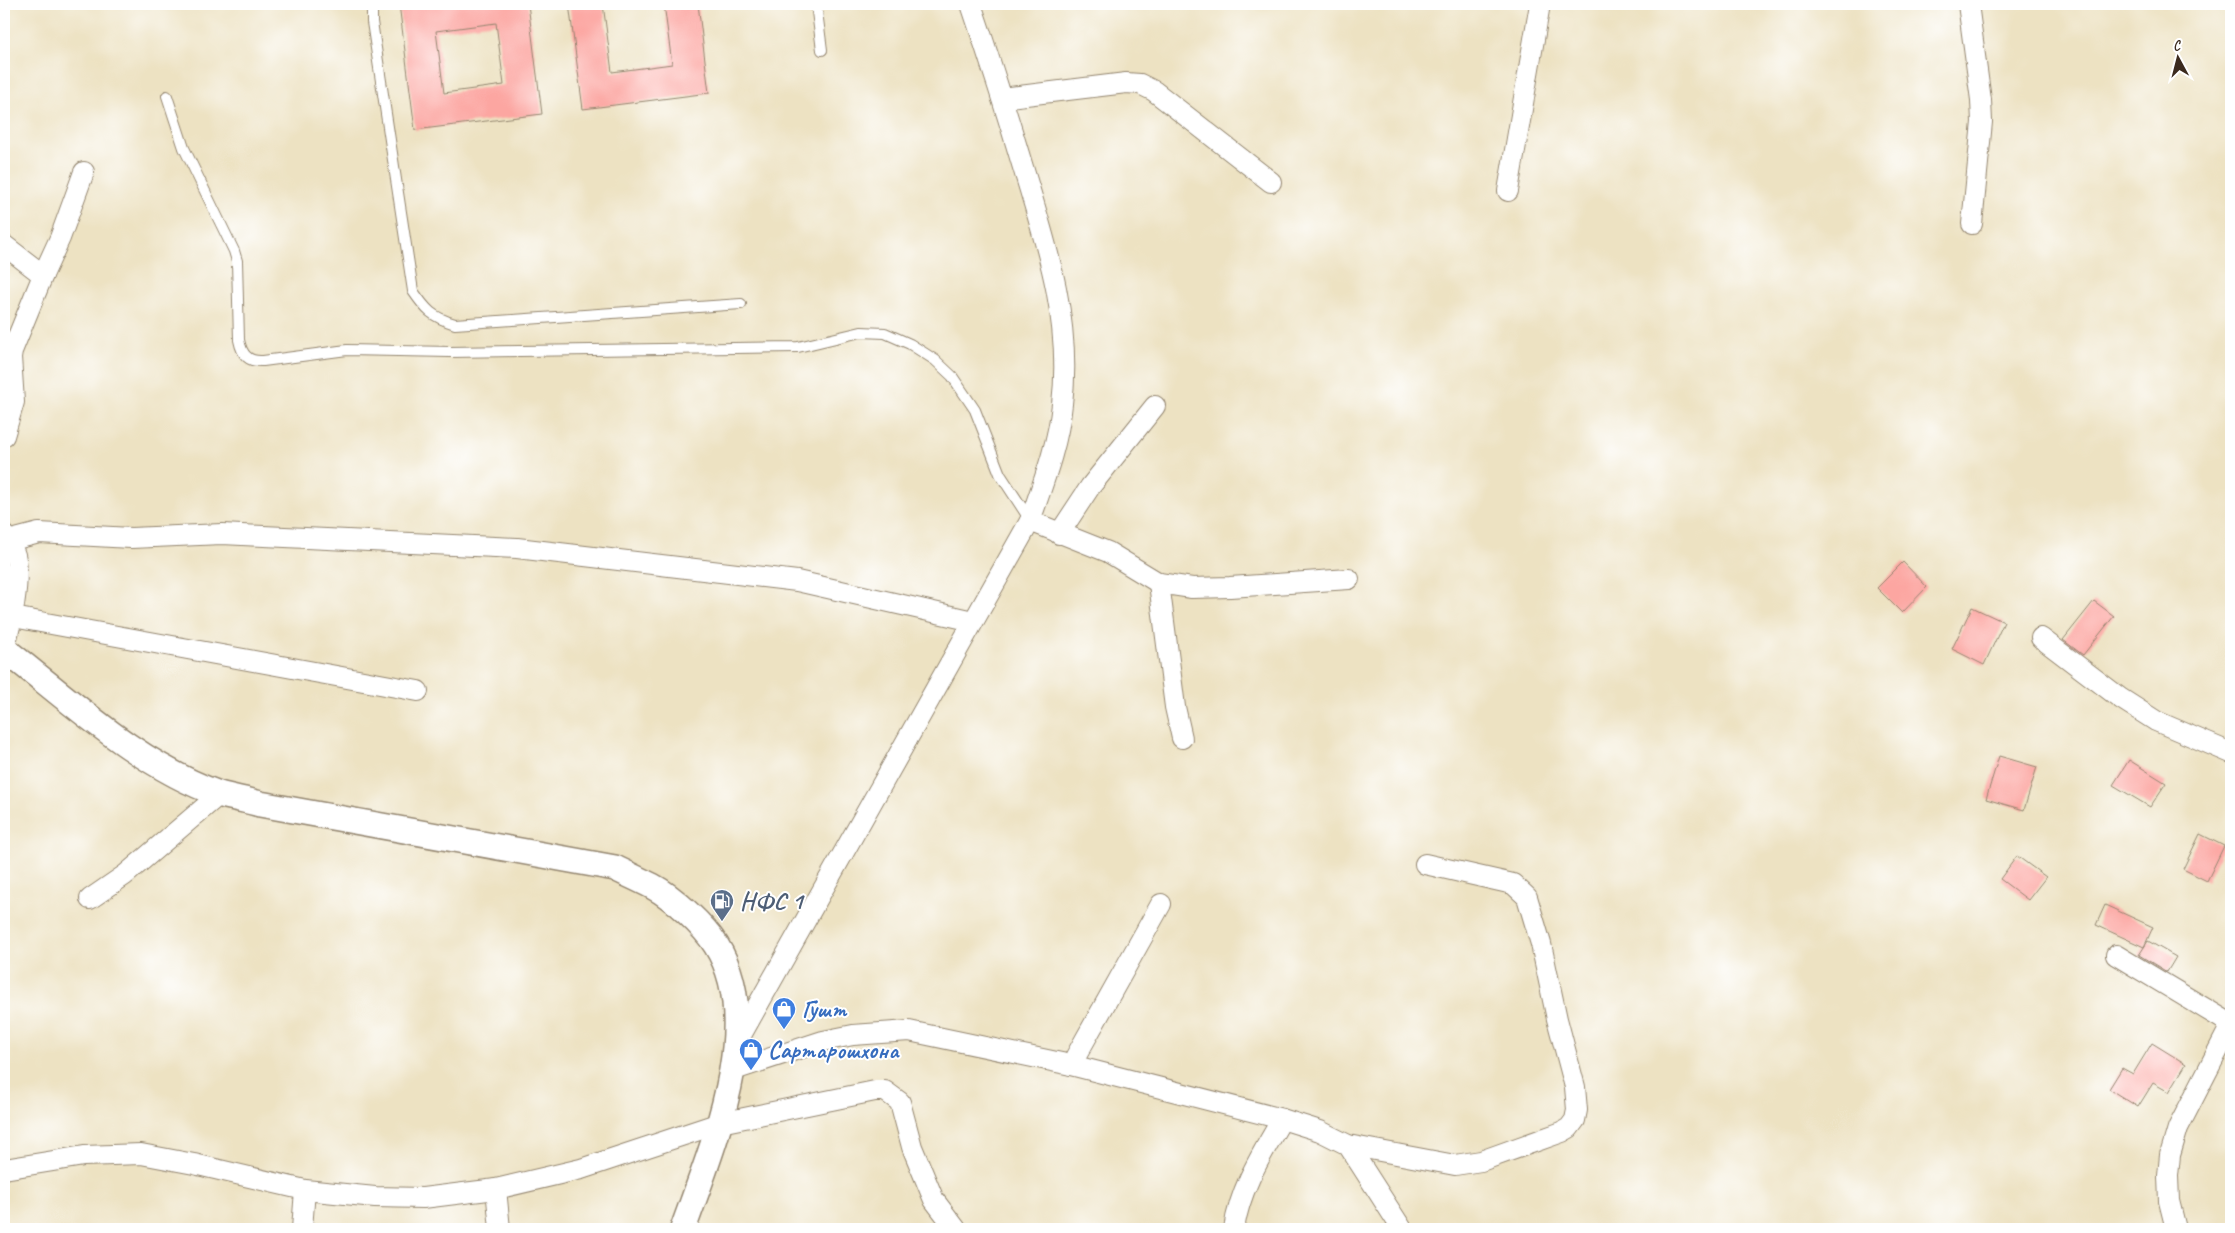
<svg xmlns="http://www.w3.org/2000/svg" width="2235" height="1233" viewBox="0 0 2235 1233" font-family="Caveat,sans-serif">
  <style>
    .building { fill: #fca6a1; fill-rule: evenodd }
    .lines { fill: none; stroke-linecap: round; stroke-linejoin: round }
    .service-casing { stroke: #948670; stroke-width: 12 }
    .minor-casing { stroke: #948670; stroke-width: 22 }
    .tertiary-casing { stroke: #948670; stroke-width: 28 }
    .service { stroke: #fff; stroke-width: 10 }
    .minor { stroke: #fff; stroke-width: 20 }
    .tertiary { stroke: #fff; stroke-width: 25 }
    .labels { text-anchor: middle; stroke-width: 4; stroke-linejoin: round; paint-order: stroke }
    .service-label { font-size: 24px; font-weight: bold; fill: #4e5e75; stroke: #fff; text-anchor: start }
    .shop-label { font-size: 24px; font-weight: bold; fill: #366cbe; stroke: #fff; text-anchor: start }
  </style>
  <rect width="100%" height="100%" fill="#fff"/>
  <filter id="ink" filterUnits="userSpaceOnUse"><feTurbulence type="fractalNoise" baseFrequency=".02" numOctaves="2"/><feDisplacementMap in="SourceGraphic" scale="10" xChannelSelector="R" yChannelSelector="G"/><feConvolveMatrix kernelMatrix="1 2 1 2 8 2 1 2 1" color-interpolation-filters="sRGB"/></filter>
  <filter id="wash" filterUnits="userSpaceOnUse"><feTurbulence type="fractalNoise" baseFrequency=".0096" numOctaves="4" result="noise"/><feDisplacementMap in="SourceGraphic" scale="20" xChannelSelector="R" yChannelSelector="G"/><feGaussianBlur stdDeviation="1.12" result="paint"/><feColorMatrix in="noise" values="0 0 0 0 0 0 0 0 0 0 0 0 0 0 0 0 0 1.4 0 .05"/><feComposite in="paint" operator="in"/></filter>
  <g filter="url(#wash)">
    <rect width="100%" height="100%" fill="#ede2c2"/>
    <g id="blocks">
      <g class="building">
        <path d="M 399,4 L 528,4 L 542,114 L 415,130 ZM 496,23 L 504,85 L 444,93 L 436,31 Z"/>
        <polygon points="569,4 603,4 612,72 672,64 664,4 698,4 709,93 583,109"/>
        <polygon points="1903,562 1927,587 1902,613 1877,588"/>
        <polygon points="2094,601 2114,616 2083,655 2063,640"/>
        <polygon points="1972,607 2004,622 1984,665 1952,649"/>
        <polygon points="1999,756 2037,767 2024,810 1986,799"/>
        <polygon points="2129,760 2166,783 2150,807 2113,785"/>
        <polygon points="2200,834 2224,846 2207,881 2183,869"/>
        <polygon points="2017,856 2046,877 2028,900 2000,879"/>
        <polygon points="2105,905 2153,927 2144,947 2096,925"/>
        <polygon points="2148,941 2176,957 2167,972 2139,955"/>
        <polygon points="2152,1043 2186,1064 2169,1092 2153,1083 2138,1107 2109,1089 2122,1068 2133,1074"/>
      </g>
    </g>
  </g>
  <g filter="url(#ink)">
    <use href="#blocks" fill-opacity="0" stroke="#948670" stroke-width="1"/>
    <g class="lines">
      <g class="service-casing">
        <g id="service">
          <path d="M 372,4 L 372,22 L 413,291 C 426,310 432,317 455,324 L 741,304"/>
          <polyline points="816,4 822,50"/>
          <path d="M 167,96 L 184,148 L 234,251 L 237,261 L 239,340 C 242,355 248,362 263,361 L 347,350 L 450,352 L 798,347 L 861,332 L 885,333 L 910,344 L 935,360 L 952,376 L 975,410 L 1000,474 L 1030,520"/>
        </g>
      </g>
      <g class="minor-casing">
        <g id="minor">
          <polyline points="1968,4 1981,100 1982,122 1972,224"/>
          <polyline points="1002,98 1126,83 1140,84 1154,91 1271,182"/>
          <polyline points="1508,191 1540,4"/>
          <polyline points="4,245 43,275 12,351 11,357 14,402 4,436"/>
          <polyline points="43,275 60,238 84,172"/>
          <polyline points="1030,521 1108,552 1159,583 1192,588 1230,587 1349,579"/>
          <polyline points="1059,534 1090,487 1155,406"/>
          <path d="M 4,535 C 8,541 13,548 15,555 C 21,579 11,626 4,649"/>
          <polyline points="8,541 39,533 131,538 222,534 517,548 797,581 973,621"/>
          <polyline points="1159,583 1175,707 1182,738"/>
          <polyline points="13,617 418,691"/>
          <polyline points="2041,638 2120,698 2156,721 2231,753"/>
          <polyline points="90,899 125,875 220,794"/>
          <polyline points="2116,955 2231,1024"/>
          <path d="M 736,1044 L 1030,521 C 1043,483 1058,445 1062,404 C 1072,325 1048,249 1025,174 C 1008,117 990,60 971,4"/>
          <polyline points="1071,1065 1161,904"/>
          <polyline points="731,1071 823,1041 853,1035 909,1031 1071,1065 1282,1119 1320,1131 1348,1145 1455,1165 1481,1161 1562,1132 1569,1128 1575,1120 1577,1110 1575,1087 1557,1019 1541,944 1527,897 1513,884 1425,864"/>
          <polyline points="1348,1145 1402,1229"/>
          <polyline points="4,1169 84,1156 141,1154 194,1164 305,1190 375,1197 423,1198 496,1189 581,1169 720,1123 875,1091 885,1091 900,1102 912,1147 934,1200 956,1229"/>
          <polyline points="496,1189 500,1229"/>
          <polyline points="302,1229 305,1190"/>
          <path d="M 1234,1229 C 1240,1188 1262,1154 1282,1119"/>
          <polyline points="2176,1229 2169,1201 2168,1176 2170,1155 2178,1128 2231,1025"/>
        </g>
      </g>
      <g class="tertiary-casing">
        <path id="tertiary" d="M 4,649 C 71,701 138,765 219,794 C 232,798 247,800 260,804 L 615,868 C 627,874 640,880 652,886 C 673,897 704,926 716,945 C 766,1024 711,1150 683,1229"/>
      </g>
      <use href="#service" class="service"/>
      <use href="#minor" class="minor"/>
      <use href="#tertiary" class="tertiary"/>
    </g>
  </g>
  <defs>
    <g id="fuel-pin" transform="scale(1.25)"><path d="M0 17L-7.5 6A9.5 9.5 0 1 1 7.5 6Z" fill="#5c6f8a" stroke="#fff"/><path d="M-5.5-6h7V0h2V4h1.3V-2.5L3-4.5l.8-.8L6-3V5H2.5V1h-1V6h-7ZM-4.2-4.7v3.2H.2V-4.7Z" fill="#fff"/></g>
    <g id="shop-pin" transform="scale(1.25)"><path d="M0 17L-7.5 6A9.5 9.5 0 1 1 7.5 6Z" fill="#3f7fe0" stroke="#fff"/><path d="M-5-2.5h2.3a2.7 3.5 0 0 1 5.4 0H5L5.5 6h-11ZM-1.5-2.5h3a1.5 2.3 0 0 0-3 0Z" fill="#fff"/></g>
  </defs>
  <g fill-rule="evenodd">
    <use href="#fuel-pin" x="722" y="901"/>
    <use href="#shop-pin" x="784" y="1009"/>
    <use href="#shop-pin" x="751" y="1050"/>
  </g>
  <g class="labels">
    <g class="service-label">
      <text x="740" y="909">НФС 1</text>
    </g>
    <g class="shop-label">
      <text x="802" y="1017">Гушт</text>
      <text x="768" y="1058">Сартарошхона</text>
    </g>
  </g>
  <rect width="2235" height="1233" fill="none" stroke="#fff" stroke-width="20"/>
  <g transform="translate(2178 58) rotate(353)" stroke="#ffffff" stroke-width="4" paint-order="stroke">
  <path d="M0-4L9 19L0 12L-9 19Z" fill="#3b2a1e"/>
  <text y="-8" font-size="14" font-weight="bold" text-anchor="middle" fill="#3b2a1e">С</text>
  </g>
</svg>
